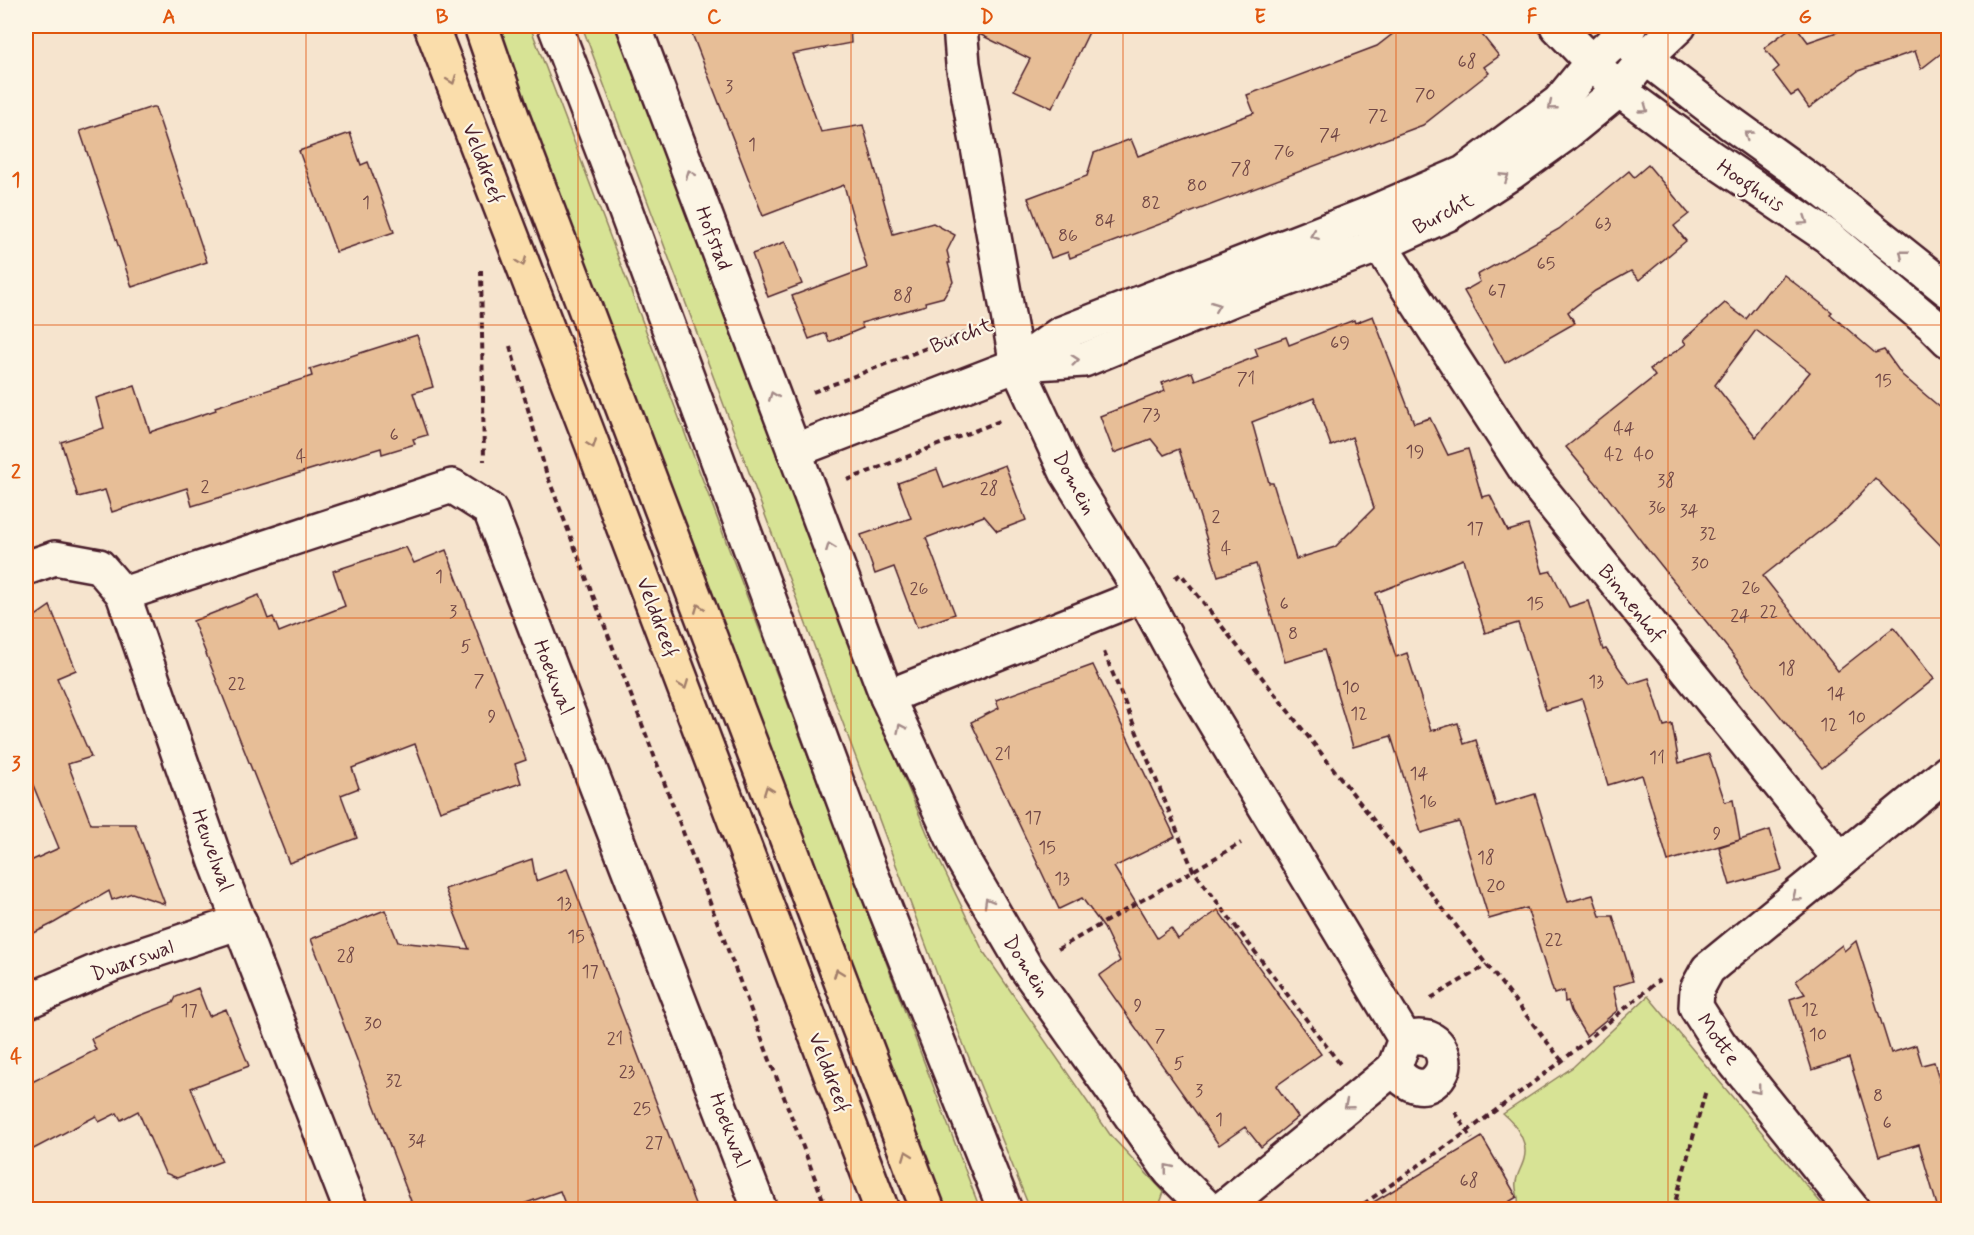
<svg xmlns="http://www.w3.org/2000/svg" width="1974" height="1235" viewBox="0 0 1974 1235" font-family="Mynerve,sans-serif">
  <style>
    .green { fill: #d7e395; stroke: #908160; stroke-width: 1.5 }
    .building { fill: #e7be97; stroke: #4a1f2b; stroke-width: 1.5; fill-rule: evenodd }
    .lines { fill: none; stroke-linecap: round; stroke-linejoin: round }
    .minor-casing { stroke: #4a1f2b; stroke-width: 38 }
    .major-casing { stroke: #4a1f2b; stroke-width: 38 }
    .path { stroke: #4a1f2b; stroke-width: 4; stroke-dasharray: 6 4.5; stroke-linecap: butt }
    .minor { stroke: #fcf5e5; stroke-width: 33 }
    .major { stroke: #faddab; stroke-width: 33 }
    .oneway { stroke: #a27e6b }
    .oneway2 { stroke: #a38a88 }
    .grid { fill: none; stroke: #e0560e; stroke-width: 1.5; stroke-opacity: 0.55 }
    .labels { text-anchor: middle; stroke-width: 4.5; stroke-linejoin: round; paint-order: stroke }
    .number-label { font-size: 18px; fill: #714746 }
    .street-label { font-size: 21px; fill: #4a1f2b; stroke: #fcf5e5 }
    .neatline { fill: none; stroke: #e0560e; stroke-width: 2 }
    .grid-label { font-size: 20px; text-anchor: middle; font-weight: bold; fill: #e0560e }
  </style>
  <rect width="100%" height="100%" fill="#f6e4ce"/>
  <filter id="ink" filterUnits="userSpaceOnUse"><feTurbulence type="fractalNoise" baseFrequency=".0167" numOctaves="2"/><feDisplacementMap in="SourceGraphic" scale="12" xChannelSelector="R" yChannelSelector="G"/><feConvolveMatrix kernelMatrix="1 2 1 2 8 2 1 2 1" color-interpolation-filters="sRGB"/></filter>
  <g filter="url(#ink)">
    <g class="green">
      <polygon points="492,26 530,26 980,1209 938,1209"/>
      <polygon points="582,26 615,26 895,757 933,847 983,951 1111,1136 1164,1192 1158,1209 1030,1209 959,1033"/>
      <path d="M 1648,996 L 1826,1209 L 1516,1209 C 1522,1197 1514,1193 1516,1182 C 1517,1174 1522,1167 1524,1159 C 1529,1142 1515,1124 1503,1114 L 1573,1067 Z"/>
    </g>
    <g class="building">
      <polygon points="689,26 850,26 851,43 792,54 821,132 863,125 893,234 933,223 955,235 947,251 950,263 948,263 953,282 944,297 925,302 926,305 861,323 863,328 829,342 826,333 809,339 792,296 867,268 844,185 763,216"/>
      <polygon points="979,26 1092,26 1052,108 1014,90 1030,59 979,34"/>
      <polygon points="1403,26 1475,26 1499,56 1484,67 1489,73 1423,125 1070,258 1068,252 1051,258 1028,198 1087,176 1094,153 1131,139 1138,156 1254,113 1247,95 1377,46"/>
      <polygon points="1793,26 1796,26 1808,42 1837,32 1845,26 1948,26 1948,48 1921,69 1915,51 1858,71 1809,108 1798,92 1791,96 1773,72 1779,67 1764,48"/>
      <polygon points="152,107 155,107 207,262 132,287 80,131"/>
      <polygon points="350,133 361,165 368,162 394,232 336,252 299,151"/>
      <polygon points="1648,165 1689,214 1674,226 1686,241 1639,280 1631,271 1595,291 1568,312 1575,323 1505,363 1464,291 1480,282 1477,275 1559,229 1629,171 1634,177"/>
      <polygon points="785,242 802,284 768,297 752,254"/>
      <path d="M 1784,275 L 1832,312 L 1830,314 L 1875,353 L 1884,350 L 1902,375 L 1948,414 L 1948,553 L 1875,478 L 1844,512 L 1763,576 L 1838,671 L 1894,627 L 1934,679 L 1822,768 L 1747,675 L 1737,660 L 1652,554 L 1651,554 L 1602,490 L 1566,447 L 1655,376 L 1650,369 L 1686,344 L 1683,340 L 1725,303 L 1746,319 L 1769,290 L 1770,291 ZM 1756,330 L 1810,372 L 1756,437 L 1715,385 Z"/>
      <path d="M 1373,316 L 1414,423 L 1430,418 L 1448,455 L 1468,449 L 1482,497 L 1490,495 L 1508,531 L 1528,525 L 1543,573 L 1551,571 L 1569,607 L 1588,601 L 1603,650 L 1606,649 L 1630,684 L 1649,678 L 1664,726 L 1672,724 L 1679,763 L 1709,754 L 1725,802 L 1733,800 L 1740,840 L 1668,861 L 1642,775 L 1608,785 L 1582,699 L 1546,710 L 1518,623 L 1485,633 L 1463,559 L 1376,593 L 1396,657 L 1407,653 L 1431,731 L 1458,723 L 1464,744 L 1476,740 L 1496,806 L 1535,794 L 1568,902 L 1593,895 L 1600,916 L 1613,916 L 1633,981 L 1613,987 L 1618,1010 L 1586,1036 L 1571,1011 L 1568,1001 L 1565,1002 L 1564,991 L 1554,994 L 1527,908 L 1489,919 L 1459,822 L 1421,833 L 1391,736 L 1353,747 L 1324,650 L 1285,662 L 1256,564 L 1218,576 L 1179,449 L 1164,455 L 1151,439 L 1114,453 L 1100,416 L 1165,391 L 1162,383 L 1192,372 L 1195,380 L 1258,356 L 1255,348 L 1286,337 L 1289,345 L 1354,320 L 1355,323 ZM 1314,398 L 1331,446 L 1352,437 L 1374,508 L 1335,547 L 1296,559 L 1273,483 L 1269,483 L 1252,422 Z"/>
      <polygon points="417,335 433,387 413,393 427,435 413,439 415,444 382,454 381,448 192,506 187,488 112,512 105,490 78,497 61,442 104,428 96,398 135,386 150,432 216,410 215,407 312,376 310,369"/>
      <polygon points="1005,465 1026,520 997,531 984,516 926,538 955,614 917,628 894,567 875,574 861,535 911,518 898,483 937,469 944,488"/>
      <polygon points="406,547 414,563 446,550 526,760 515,764 521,783 440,811 415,744 352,768 359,788 341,795 357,838 289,863 193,621 259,595 268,619 273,617 279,632 345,606 333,571"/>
      <polygon points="26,606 31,619 50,606 76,670 57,678 91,757 68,764 91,824 135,824 165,904 132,893 112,900 109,891 54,923 26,937 26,863 59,848 26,768"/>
      <polygon points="1093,665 1175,837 1114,867 1157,938 1171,928 1178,939 1218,910 1321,1054 1276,1086 1298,1117 1261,1147 1245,1127 1219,1145 1099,976 1120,961 1104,928 1082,898 1059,909 971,722 999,708 996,700"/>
      <polygon points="1770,830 1782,870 1730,885 1719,847"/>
      <polygon points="532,859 536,881 567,869 697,1209 567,1209 560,1191 509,1209 414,1209 311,939 385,910 398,942 469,949 445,889"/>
      <polygon points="1856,941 1891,1053 1916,1045 1922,1065 1934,1062 1948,1108 1948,1209 1938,1209 1919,1144 1879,1156 1849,1058 1812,1070 1790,999 1805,994 1796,981 1842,945 1844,951"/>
      <polygon points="198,988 209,1016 226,1009 249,1066 191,1088 222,1161 177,1178 165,1173 138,1111 121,1120 117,1113 99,1122 96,1116 26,1153 26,1085 96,1050 91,1039 139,1016 173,1003 176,997"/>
      <polygon points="1482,1137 1517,1197 1497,1209 1362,1209"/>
    </g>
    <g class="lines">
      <g class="minor-casing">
        <g id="minor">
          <polyline points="555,26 622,201 863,853 1005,1210"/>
          <polyline points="634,26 887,697 963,860 1026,968 1170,1171 1209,1210"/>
          <polyline points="960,26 963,64 1017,365 1067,473 1143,595 1189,680 1405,1039 1394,1068 1221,1210"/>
          <polyline points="1557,26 1619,90 1710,157 1827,236 1933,325 1948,340"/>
          <polyline points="1629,45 1729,122 1815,184 1948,290"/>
          <polyline points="1369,214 1380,245 1527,472 1841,860 1948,772"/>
          <polyline points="1019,364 1084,360 1236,298 1380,245 1448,214 1511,173 1564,135 1619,90 1645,58 1679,26"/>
          <polyline points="794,451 1017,365 1060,334 1369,214 1464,173 1559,102 1591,63 1630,26"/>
          <polyline points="26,568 55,558 99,566 123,594 216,862 351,1210"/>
          <polyline points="123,594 452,486 490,510 760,1210"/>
          <polyline points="887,697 1143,595"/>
          <polyline points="1841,860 1708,969 1697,989 1696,1007 1719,1043 1853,1210"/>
          <polyline points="26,1002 111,965 240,922"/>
          <path d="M 1394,1068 C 1405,1086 1428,1096 1441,1073 C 1448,1061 1441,1043 1428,1038 C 1420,1036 1412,1037 1405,1039"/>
        </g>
      </g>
      <g class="major-casing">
        <g id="major">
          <polyline points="431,26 592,444 882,1210"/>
          <polyline points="481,26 513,119 928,1210"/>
        </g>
      </g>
      <g class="path">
        <polyline points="481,270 484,461"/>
        <polyline points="510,346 546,472 827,1210"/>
        <polyline points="813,392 971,331"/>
        <polyline points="847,480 1000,421"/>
        <polyline points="1175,578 1181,574 1562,1061"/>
        <polyline points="1104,652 1193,870 1340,1064"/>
        <polyline points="1058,949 1241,843"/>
        <polyline points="1431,998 1487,965"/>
        <polyline points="1455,1112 1472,1139"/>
        <polyline points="1511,1203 1515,1210"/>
        <polyline points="1355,1210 1468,1131 1562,1061 1659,980"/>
        <polyline points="1673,1210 1706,1090"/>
      </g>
      <use href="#minor" class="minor"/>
      <use href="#major" class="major"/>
    </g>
    <defs><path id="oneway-chevron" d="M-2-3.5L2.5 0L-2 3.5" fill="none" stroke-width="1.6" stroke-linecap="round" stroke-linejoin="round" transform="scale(1.5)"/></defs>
    <g class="oneway">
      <use href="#oneway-chevron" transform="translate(452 80) rotate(69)"/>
      <use href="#oneway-chevron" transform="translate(522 262) rotate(69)"/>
      <use href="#oneway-chevron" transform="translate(592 444) rotate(69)"/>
      <use href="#oneway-chevron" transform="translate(699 608) rotate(-111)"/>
      <use href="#oneway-chevron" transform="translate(684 685) rotate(69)"/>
      <use href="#oneway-chevron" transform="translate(768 790) rotate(-111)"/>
      <use href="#oneway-chevron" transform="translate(838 973) rotate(-111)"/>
      <use href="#oneway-chevron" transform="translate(907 1155) rotate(-111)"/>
    </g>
    <g class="oneway2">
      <use href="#oneway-chevron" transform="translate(1552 106) rotate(141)"/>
      <use href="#oneway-chevron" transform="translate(1644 109) rotate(36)"/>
      <use href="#oneway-chevron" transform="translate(1748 135) rotate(-144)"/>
      <use href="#oneway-chevron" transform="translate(690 174) rotate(-111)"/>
      <use href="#oneway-chevron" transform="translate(1505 177) rotate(-33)"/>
      <use href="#oneway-chevron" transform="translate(1804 221) rotate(34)"/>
      <use href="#oneway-chevron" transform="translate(1314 235) rotate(159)"/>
      <use href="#oneway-chevron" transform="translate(1903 254) rotate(-141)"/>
      <use href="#oneway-chevron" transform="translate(1216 306) rotate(-22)"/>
      <use href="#oneway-chevron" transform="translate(1075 360) rotate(-6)"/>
      <use href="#oneway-chevron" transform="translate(773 396) rotate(-111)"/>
      <use href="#oneway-chevron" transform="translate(830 547) rotate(-111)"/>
      <use href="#oneway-chevron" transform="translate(901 728) rotate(-115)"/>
      <use href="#oneway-chevron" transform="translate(1796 897) rotate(141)"/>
      <use href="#oneway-chevron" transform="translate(988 902) rotate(-120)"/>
      <use href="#oneway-chevron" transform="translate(1757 1090) rotate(51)"/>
      <use href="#oneway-chevron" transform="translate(1348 1105) rotate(141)"/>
      <use href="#oneway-chevron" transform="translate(1168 1168) rotate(-129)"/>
    </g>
  </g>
  <path class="grid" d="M 306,26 L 306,1210M 578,26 L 578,1210M 851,26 L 851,1210M 1123,26 L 1123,1210M 1396,26 L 1396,1210M 1668,26 L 1668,1210M 26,325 L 1948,325M 26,618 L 1948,618M 26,910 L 1948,910"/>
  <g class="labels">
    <g class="number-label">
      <text x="1467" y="67">68</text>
      <text x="729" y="92">3</text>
      <text x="1425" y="100">70</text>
      <text x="1378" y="121">72</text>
      <text x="1330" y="140">74</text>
      <text x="752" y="150">1</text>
      <text x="1284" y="157">76</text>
      <text x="1241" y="174">78</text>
      <text x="1197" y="191">80</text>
      <text x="366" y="208">1</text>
      <text x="1151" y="208">82</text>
      <text x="1105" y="226">84</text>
      <text x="1603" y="229">63</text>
      <text x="1068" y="241">86</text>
      <text x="1546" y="269">65</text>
      <text x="1497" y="296">67</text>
      <text x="903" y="301">88</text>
      <text x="1340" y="348">69</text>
      <text x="1246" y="384">71</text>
      <text x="1883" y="386">15</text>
      <text x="1151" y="420">73</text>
      <text x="1624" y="434">44</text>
      <text x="394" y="440">6</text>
      <text x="1415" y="457">19</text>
      <text x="1614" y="460">42</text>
      <text x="1644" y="460">40</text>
      <text x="301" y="462">4</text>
      <text x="1666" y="486">38</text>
      <text x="205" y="492">2</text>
      <text x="989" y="494">28</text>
      <text x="1657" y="513">36</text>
      <text x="1689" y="516">34</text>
      <text x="1216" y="522">2</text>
      <text x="1475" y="534">17</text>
      <text x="1708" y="539">32</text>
      <text x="1226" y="554">4</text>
      <text x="1700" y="569">30</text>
      <text x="439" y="582">1</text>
      <text x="1751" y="593">26</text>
      <text x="919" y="594">26</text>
      <text x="1284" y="609">6</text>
      <text x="1535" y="609">15</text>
      <text x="453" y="617">3</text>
      <text x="1769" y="617">22</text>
      <text x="1740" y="621">24</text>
      <text x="1293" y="639">8</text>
      <text x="466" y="652">5</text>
      <text x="1787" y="674">18</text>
      <text x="479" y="686">7</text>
      <text x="1596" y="687">13</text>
      <text x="237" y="689">22</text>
      <text x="1351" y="693">10</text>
      <text x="1836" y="699">14</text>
      <text x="1359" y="719">12</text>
      <text x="492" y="722">9</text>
      <text x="1857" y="723">10</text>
      <text x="1829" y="730">12</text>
      <text x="1003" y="759">21</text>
      <text x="1657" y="763">11</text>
      <text x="1419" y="779">14</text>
      <text x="1428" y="807">16</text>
      <text x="1033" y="823">17</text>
      <text x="1717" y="839">9</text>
      <text x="1047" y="853">15</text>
      <text x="1486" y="863">18</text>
      <text x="1062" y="884">13</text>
      <text x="1496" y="891">20</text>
      <text x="564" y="909">13</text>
      <text x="576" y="942">15</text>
      <text x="1554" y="945">22</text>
      <text x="346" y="961">28</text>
      <text x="590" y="977">17</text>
      <text x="1138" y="1011">9</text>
      <text x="1810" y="1015">12</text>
      <text x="189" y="1016">17</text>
      <text x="373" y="1029">30</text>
      <text x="1818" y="1040">10</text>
      <text x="1160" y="1041">7</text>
      <text x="615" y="1044">21</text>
      <text x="1179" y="1069">5</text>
      <text x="627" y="1077">23</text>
      <text x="394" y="1086">32</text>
      <text x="1199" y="1096">3</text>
      <text x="1878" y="1101">8</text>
      <text x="642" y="1114">25</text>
      <text x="1219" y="1125">1</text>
      <text x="1887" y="1128">6</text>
      <text x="417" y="1146">34</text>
      <text x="654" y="1148">27</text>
      <text x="1469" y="1186">68</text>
    </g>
    <g class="street-label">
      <text transform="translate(484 163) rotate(69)" y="7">Velddreef</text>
      <text transform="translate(1751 185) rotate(34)" y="7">Hooghuis</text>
      <text transform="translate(1443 213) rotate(-28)" y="7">Burcht</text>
      <text transform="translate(714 238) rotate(69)" y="7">Hofstad</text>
      <text transform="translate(961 335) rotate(-21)" y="7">Burcht</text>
      <text transform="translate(1075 483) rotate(61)" y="7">Domein</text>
      <text transform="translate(1632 603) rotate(51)" y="7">Binnenhof</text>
      <text transform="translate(658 617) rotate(69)" y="7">Velddreef</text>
      <text transform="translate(554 677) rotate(69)" y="7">Hoekwal</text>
      <text transform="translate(213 850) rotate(70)" y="7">Heuvelwal</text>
      <text transform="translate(132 960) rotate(-20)" y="7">Dwarswal</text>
      <text transform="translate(1027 966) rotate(57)" y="7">Domein</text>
      <text transform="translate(1719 1039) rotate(54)" y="7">Motte</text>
      <text transform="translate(830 1072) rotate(69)" y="7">Velddreef</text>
      <text transform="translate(730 1130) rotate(69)" y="7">Hoekwal</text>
    </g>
  </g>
  <rect width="1974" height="1235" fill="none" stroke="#fcf5e5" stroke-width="66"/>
  <rect x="33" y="33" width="1908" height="1169" class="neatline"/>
  <g class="grid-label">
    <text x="169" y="23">A</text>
    <text x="442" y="23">B</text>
    <text x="714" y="23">C</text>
    <text x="987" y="23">D</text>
    <text x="1260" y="23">E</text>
    <text x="1532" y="23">F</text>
    <text x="1805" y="23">G</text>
    <text x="16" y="186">1</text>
    <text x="16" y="478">2</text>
    <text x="16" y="770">3</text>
    <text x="16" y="1063">4</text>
  </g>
</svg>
